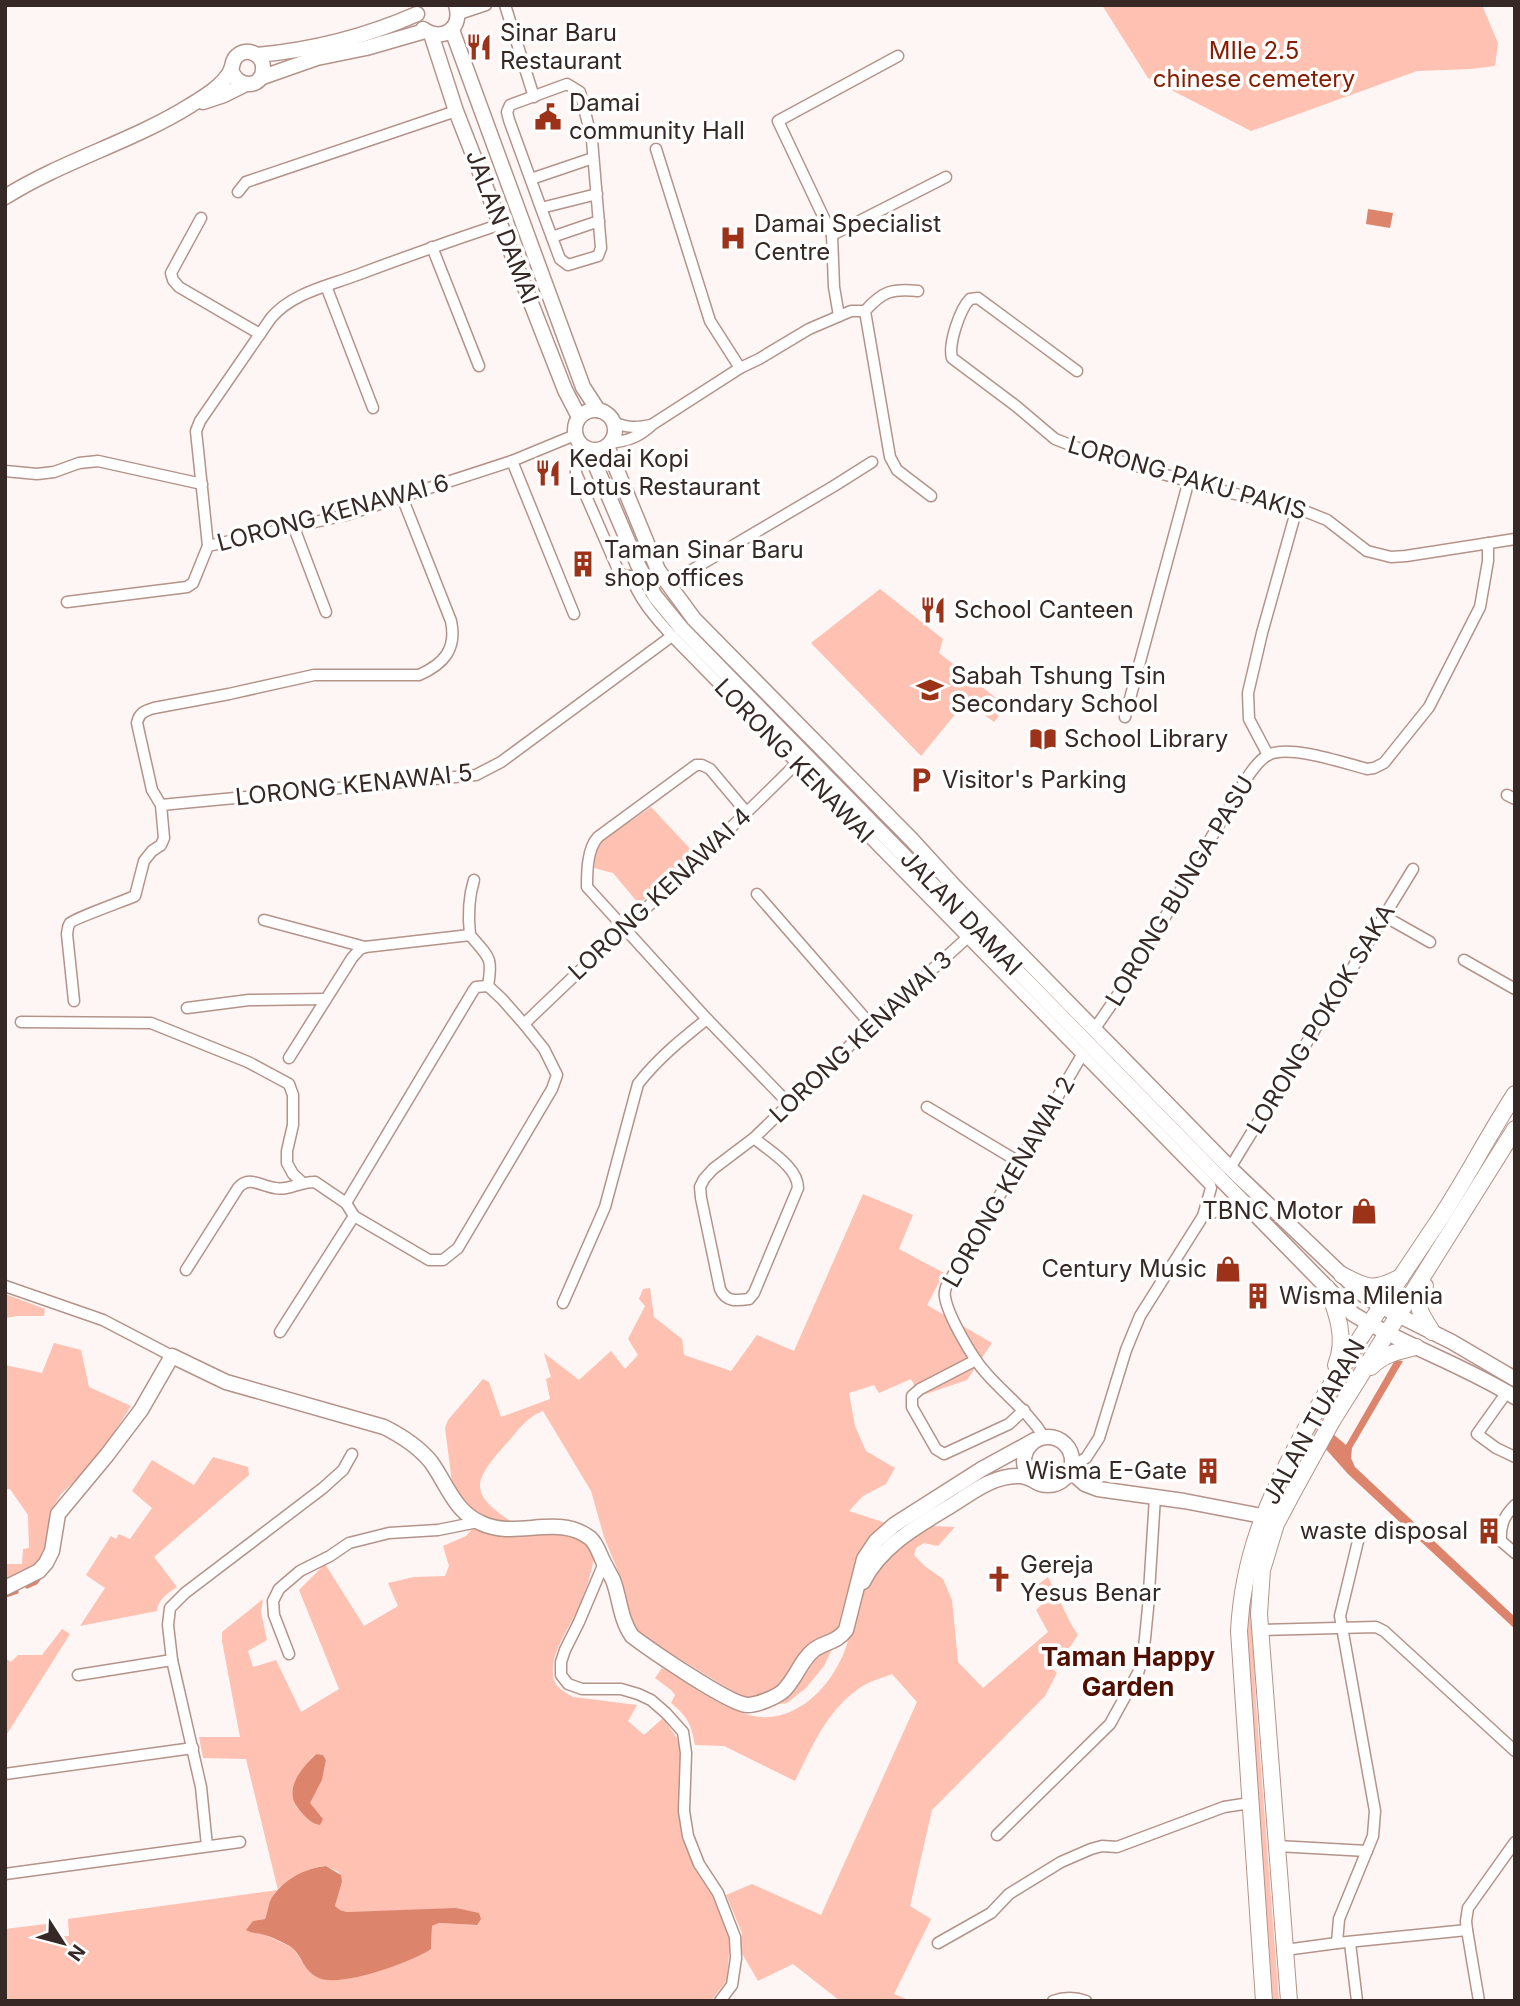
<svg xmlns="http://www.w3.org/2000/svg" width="1520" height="2006" viewBox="0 0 1520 2006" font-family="Inter,sans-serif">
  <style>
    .green { fill: #ffc1b1; fill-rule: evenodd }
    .water { fill: #dd846d }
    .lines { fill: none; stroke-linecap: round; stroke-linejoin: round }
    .stream { stroke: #dd846d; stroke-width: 3.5 }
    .street-casing { stroke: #b4938a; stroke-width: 13 }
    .secondary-casing { stroke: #b4938a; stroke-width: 17 }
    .primary-casing { stroke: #b4938a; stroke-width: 18 }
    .street { stroke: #fff; stroke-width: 10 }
    .secondary { stroke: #fff; stroke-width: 14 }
    .primary { stroke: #fff; stroke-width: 16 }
    .labels { text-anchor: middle; stroke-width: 7; stroke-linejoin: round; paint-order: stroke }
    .poi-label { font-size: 24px; fill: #352825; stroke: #fff; text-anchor: start }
    .park-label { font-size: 24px; fill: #861c00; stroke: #fff }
    .street-label { font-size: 24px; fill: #352825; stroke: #fff }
    .neighbourhood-label { font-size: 26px; font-weight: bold; fill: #510f00; stroke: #fff }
  </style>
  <rect width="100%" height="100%" fill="#fef6f4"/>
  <g class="green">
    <polygon points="1102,5 1482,5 1498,43 1495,66 1471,69 1417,71 1251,131 1148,78"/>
    <polygon points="880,589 943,639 939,653 1010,709 1006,707 994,722 966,701 921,756 811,643"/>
    <polygon points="651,807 695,854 639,904 613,873 594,868 597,844"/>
    <path d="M 863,1194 L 913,1215 L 899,1249 L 944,1273 L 927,1305 L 992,1343 L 967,1380 L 920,1396 L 911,1379 L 879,1393 L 874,1385 L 849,1393 L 855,1426 L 866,1451 L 895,1468 L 886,1484 L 863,1496 L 849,1511 L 889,1524 L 861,1550 L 855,1562 L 833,1647 L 824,1666 L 806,1688 L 787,1703 L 771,1705 L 742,1697 L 646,1638 L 636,1630 L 631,1621 L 622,1581 L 604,1537 L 591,1491 L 543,1411 C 526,1417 518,1431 506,1444 C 471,1483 469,1494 515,1524 L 485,1519 L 470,1508 L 453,1490 L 445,1428 L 448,1420 L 483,1379 L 489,1382 L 501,1417 L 550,1399 L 546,1379 L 551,1377 L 544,1353 L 579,1380 L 611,1351 L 625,1369 L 638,1355 L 628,1339 L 645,1306 L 639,1299 L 643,1289 L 650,1288 L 654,1317 L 682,1339 L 684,1355 L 731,1371 L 757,1335 L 794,1351 Z"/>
    <polygon points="5,1294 45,1309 44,1316 18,1316 5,1318"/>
    <polygon points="1367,1341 1366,1349 1301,1455 1272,1513 1252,1612 1256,1704 1279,2001 1273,2001 1246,1646 1253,1554 1297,1453"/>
    <polygon points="54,1343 81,1350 89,1387 131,1406 106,1445 80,1476 61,1494 50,1512 46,1547 41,1560 35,1568 11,1581 6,1578 5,1564 22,1564 23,1549 29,1548 28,1515 10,1489 5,1489 5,1365 42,1373"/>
    <path d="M 213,1457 L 248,1467 L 249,1475 L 154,1557 L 177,1587 C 167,1594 158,1599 157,1611 L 80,1626 L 105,1588 L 86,1575 L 111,1536 L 116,1539 L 119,1534 L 130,1539 L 152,1508 L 132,1491 L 152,1460 L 194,1485 Z"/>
    <path d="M 933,1526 L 955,1527 L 938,1546 L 924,1543 L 916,1548 L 914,1555 L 926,1567 L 943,1579 L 952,1600 L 958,1662 L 983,1688 L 1048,1632 L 1036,1610 L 1045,1601 L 1036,1586 L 1048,1577 L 1071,1624 L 1078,1635 L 1067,1651 L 1059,1647 L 1047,1663 L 1057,1673 L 1045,1696 L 932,1810 L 910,1906 L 931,1919 L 894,1994 L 906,1999 L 905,2001 L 840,2001 L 793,1964 L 758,1981 L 740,1950 L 742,1933 L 726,1895 L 752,1884 L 821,1915 L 917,1702 L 892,1674 C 882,1678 870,1681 861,1687 C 826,1711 813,1745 795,1781 L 724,1746 L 695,1745 C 691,1724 688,1717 671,1703 L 675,1695 L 671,1690 L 655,1678 L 662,1668 C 689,1684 722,1709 753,1716 C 797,1725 835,1683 847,1644 C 852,1627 860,1585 869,1572 C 875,1565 910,1532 917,1529 C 922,1527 928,1527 933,1526 Z"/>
    <path d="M 473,1528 C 480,1531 487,1534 494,1535 C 521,1539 573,1518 590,1548 C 596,1558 592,1568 589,1579 C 586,1589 582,1599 578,1609 C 569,1628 551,1652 553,1674 C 553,1686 564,1692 573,1697 L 637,1705 L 628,1721 L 644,1735 L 663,1718 L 677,1738 L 681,1753 L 678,1811 L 682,1838 L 694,1868 L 713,1897 L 730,1941 L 727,1980 L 711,2001 L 5,2001 L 5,1929 L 46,1924 L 47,1937 L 69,1936 L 68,1919 L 278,1890 L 246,1759 L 203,1758 L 199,1737 L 240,1737 L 222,1641 L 222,1632 L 263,1599 L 261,1612 L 267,1640 L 248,1651 L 253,1667 L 276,1660 L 301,1712 L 339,1689 L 299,1590 L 325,1564 L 364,1626 L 398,1606 L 388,1583 L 414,1577 L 445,1576 L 449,1566 L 443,1546 L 466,1536 ZM 315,1754 L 323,1755 L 326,1760 L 322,1780 L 309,1803 L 323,1819 L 303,1814 L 296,1807 L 308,1762 ZM 326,1866 L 339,1872 L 342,1882 L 335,1906 L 340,1910 L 347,1912 L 440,1910 L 477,1925 L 439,1923 L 432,1926 L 431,1949 L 302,1962 L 293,1948 L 263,1934 L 253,1921 L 265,1919 C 268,1912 268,1903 272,1897 C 284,1879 305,1868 326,1866 Z"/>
    <polygon points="62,1629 70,1634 5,1737 5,1658 11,1662 18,1655 42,1655"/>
  </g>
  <g class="water">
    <polygon points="1368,209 1393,213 1390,228 1366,224"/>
    <polygon points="1395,1360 1403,1361 1352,1448 1351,1458 1355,1467 1515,1617 1515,1629 1348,1474 1324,1447 1333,1434 1346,1445"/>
    <path d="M 316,1754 L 323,1755 L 326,1760 L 322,1780 L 310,1803 L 323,1819 L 320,1825 C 311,1823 308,1819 302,1813 C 281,1792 299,1771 316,1754 Z"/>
    <path d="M 326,1866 L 341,1875 L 342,1882 L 335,1906 L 340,1910 L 347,1912 L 456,1908 L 479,1913 L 481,1919 L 477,1925 L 439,1923 L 432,1926 L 431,1949 C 412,1962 340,1988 319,1978 C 303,1971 302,1955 291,1947 C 285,1943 268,1935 261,1934 C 255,1933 252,1933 246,1930 L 253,1921 L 265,1919 C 268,1912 268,1903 272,1897 C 285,1879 304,1868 326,1866 Z"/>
  </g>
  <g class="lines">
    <g class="stream">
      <polyline points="27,1587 36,1583 42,1575"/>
      <polyline points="5,1596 17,1592"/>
    </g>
    <g class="street-casing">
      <g id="street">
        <polyline points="505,5 534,97"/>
        <polyline points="459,14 486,5"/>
        <polyline points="656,149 710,321 740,368"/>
        <polyline points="531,179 593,158"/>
        <polyline points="238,192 246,182 456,111"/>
        <polyline points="541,208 560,259 568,265 598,256 601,248 592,140 580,92 567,84 510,105 507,112 509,120 541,208 597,194"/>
        <polyline points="201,218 171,273 173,280 179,287 260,334"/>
        <polyline points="832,235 946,177"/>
        <polyline points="552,237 599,221"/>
        <polyline points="432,247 479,366"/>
        <polyline points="326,286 373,408"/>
        <polyline points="865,311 890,457 897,470 931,496"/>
        <polyline points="839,316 834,287 832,235 778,121 898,56"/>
        <path d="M 1077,371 L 978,298 L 970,299 C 960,309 948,344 952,358 L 1016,406 L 1055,439 L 1078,448 L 1159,473 L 1231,493 L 1297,508 L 1327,520 L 1367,551 L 1391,557 L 1406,556 L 1515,539"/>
        <path d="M 613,422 C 627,428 636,428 651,425"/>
        <path d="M 610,443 C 628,441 639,437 653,424 L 740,368 L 759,359 L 809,329 L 851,311 L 865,311 C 882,292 891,288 918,291"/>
        <polyline points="583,447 576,460 576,473 619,572 624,576 631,576"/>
        <polyline points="512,461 574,614"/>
        <polyline points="5,471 37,474 54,472 79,463 98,461 202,484"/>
        <polyline points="293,525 326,612"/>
        <path d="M 208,546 L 196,431 L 200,421 L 271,318 C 292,293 328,286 357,275 C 405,257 453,240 501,224"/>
        <path d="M 631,576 C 639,600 656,618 672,636 L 1210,1185 L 1211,1188 L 1203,1216 L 1140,1316 L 1126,1350 L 1099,1438 L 1086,1458 L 1072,1466"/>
        <polyline points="668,584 834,486 872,462"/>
        <polyline points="67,602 187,587 193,583 208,546 346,515 512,461 575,435"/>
        <polyline points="1125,717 1189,480"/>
        <polyline points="1268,755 1249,719 1248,693 1262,633 1297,508"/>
        <polyline points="1507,795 1515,799"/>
        <polyline points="161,805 476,775 501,762 672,636"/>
        <path d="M 747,813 L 710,769 L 702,765 L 696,765 L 598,837 C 587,849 587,872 587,887 L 707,1019 L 790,1105"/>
        <polyline points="757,894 871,1025"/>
        <polyline points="1384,916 1430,942"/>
        <polyline points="264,920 365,947"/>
        <path d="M 470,935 C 468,916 468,899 474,880"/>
        <polyline points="1464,960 1515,989"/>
        <polyline points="488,986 502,999 524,1024"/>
        <path d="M 74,1001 L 67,934 C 68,930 67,927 70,923 C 73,919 126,900 135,896 L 144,861 L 152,851 L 161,845 L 164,838 L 161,805 L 152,790 L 137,723 C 139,713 144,711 154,708 L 229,694 L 314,675 L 419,675 C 444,664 457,649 451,621 L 402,497"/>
        <polyline points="187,1008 249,1000 326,999"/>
        <polyline points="21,1022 151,1023 248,1062 289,1084 293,1095 293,1125 287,1151 287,1163 293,1174 303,1183"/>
        <path d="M 1095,1028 C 1145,959 1183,882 1228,810 C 1238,794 1252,764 1268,755 C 1289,744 1344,763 1367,769 L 1374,768 L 1384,763 L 1429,707 L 1480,607 L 1488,561 L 1488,543"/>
        <path d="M 289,1058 L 352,958 L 360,949 L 365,947 L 470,935 C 489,958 493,956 488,986"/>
        <polyline points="927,1107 1019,1162"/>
        <path d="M 754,1138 C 769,1151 798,1167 798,1188 L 754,1293 L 749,1299 C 736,1301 726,1302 720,1289 L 701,1198 L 700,1187 L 704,1179 L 713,1169 L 754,1138 L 871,1025 L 968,937"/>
        <polyline points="1230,1168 1413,869"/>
        <polyline points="346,1203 473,991 476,987 488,986"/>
        <polyline points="1203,1216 1220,1210 1253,1213"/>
        <path d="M 186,1270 L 238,1188 C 249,1175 260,1186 275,1188 C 289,1191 301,1181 315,1182 L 346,1203 L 354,1216 L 429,1260 L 443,1260 L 458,1248 L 552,1089 L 557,1075 L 544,1049 L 524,1024 C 614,937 707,853 796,764"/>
        <polyline points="5,1286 103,1320 172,1356"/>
        <path d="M 563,1303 L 605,1207 L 638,1084 C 658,1058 682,1039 707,1019"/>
        <polyline points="280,1332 354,1216"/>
        <polyline points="976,1360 920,1389 912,1396 912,1407 936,1449 944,1454 1009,1424 1024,1410"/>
        <polyline points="1507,1392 1477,1434 1496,1448 1515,1457"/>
        <path d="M 1044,1437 C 1028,1411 1005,1395 986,1373 C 973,1359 948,1316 945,1297 C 944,1293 945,1291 946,1287 L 1082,1055"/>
        <path d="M 1515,1505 C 1504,1516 1500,1525 1501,1541 L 1515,1553"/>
        <polyline points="604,1563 579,1622 565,1650 561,1662 561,1675 568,1684 582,1689 621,1689 638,1694 651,1700 666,1713 683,1732 686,1753 684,1811 688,1836 699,1864 718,1893 735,1937 736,1958 732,1985 720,2001"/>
        <polyline points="1260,1630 1376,1627 1384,1631 1515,1751"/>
        <polyline points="289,1654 274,1615 273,1601 279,1589 300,1571 330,1556 349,1543 389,1533 438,1530 478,1522"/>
        <polyline points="78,1675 172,1660"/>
        <polyline points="5,1774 193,1748"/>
        <polyline points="997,1835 1110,1724 1138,1673 1143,1658 1148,1608 1155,1497"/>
        <polyline points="207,1846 201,1787 172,1660 168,1625 170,1608 185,1593 323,1488 343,1470 352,1454"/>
        <polyline points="1277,1846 1367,1851"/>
        <polyline points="5,1874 240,1842"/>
        <polyline points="938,1943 991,1913 1009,1894 1061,1862 1091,1849 1102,1846 1117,1847 1224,1807 1250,1803"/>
        <polyline points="1337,1943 1339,1919 1373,1836 1375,1811 1340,1616 1359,1537"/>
        <polyline points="1350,1943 1357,2001"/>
        <polyline points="1285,1950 1337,1943 1467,1930"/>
        <path d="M 1053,2001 C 1064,1997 1075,1997 1086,2001"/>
        <polyline points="1479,2001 1467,1930 1466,1921 1468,1908 1515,1842"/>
      </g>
    </g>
    <g class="secondary-casing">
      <g id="secondary">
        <path d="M 423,29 C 443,43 463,28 456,5"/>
        <polyline points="452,30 583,387 598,410"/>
        <polyline points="431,34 456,111 565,390 579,417"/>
        <path d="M 257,55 C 312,50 367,36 417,14"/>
        <polyline points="260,78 317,58 366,48 425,31"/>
        <polyline points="203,102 224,95 246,84"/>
        <path d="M 5,197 C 64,160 132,142 191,105 C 204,97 224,85 231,70 C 233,65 232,60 237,56 C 247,46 264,55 263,69 C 263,89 236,89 231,69"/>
        <circle cx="595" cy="430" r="20"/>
        <polyline points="607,446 658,570 694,619 912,840 955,887 1230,1168 1362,1294 1382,1307 1452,1342 1515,1379"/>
        <path d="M 589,450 L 638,565 L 655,596 L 682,629 L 1353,1314 C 1405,1346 1463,1365 1515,1397"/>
        <circle cx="1048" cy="1461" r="24"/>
        <polyline points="1070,1471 1085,1484 1098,1489 1184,1501 1262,1516"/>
        <path d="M 863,1582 C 880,1547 917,1526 949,1507 C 970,1494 993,1475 1019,1476 C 1026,1476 1033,1480 1039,1483"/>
        <path d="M 5,1588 L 39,1571 L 46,1563 L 52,1551 L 58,1514 L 107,1455 L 141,1410 L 172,1356 L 226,1382 L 384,1427 C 402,1436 418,1446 431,1462 C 447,1484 454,1511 481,1523 C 516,1540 558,1513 590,1538 C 597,1544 599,1553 603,1561 C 606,1567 610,1574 613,1580 C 620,1598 620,1619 632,1636 C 649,1649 729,1704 747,1705 C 757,1705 774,1698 782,1692 C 796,1680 800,1660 815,1649 C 827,1641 836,1643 846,1630 L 864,1559 L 876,1541 L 894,1525 L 982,1469 L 1035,1440"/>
      </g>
    </g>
    <g class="primary-casing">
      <g id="primary">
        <path d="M 1342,1275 C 1368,1289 1374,1291 1401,1277"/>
        <path d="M 1425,1286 C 1412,1307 1422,1314 1432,1332"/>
        <path d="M 1327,1288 C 1337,1312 1347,1339 1336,1365"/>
        <path d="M 1371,1367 C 1383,1354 1399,1351 1416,1347"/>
        <path d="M 1264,2001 L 1239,1631 C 1243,1556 1267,1501 1302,1436 C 1341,1363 1389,1295 1435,1226 C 1464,1183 1487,1137 1515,1094"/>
        <polyline points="1289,2001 1259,1614 1262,1570 1276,1524 1293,1492 1332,1421 1515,1129"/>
      </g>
    </g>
    <use href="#street" class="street"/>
    <use href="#secondary" class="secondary"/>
    <use href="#primary" class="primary"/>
  </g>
  <defs>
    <g id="restaurant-bare" transform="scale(2.1)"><path d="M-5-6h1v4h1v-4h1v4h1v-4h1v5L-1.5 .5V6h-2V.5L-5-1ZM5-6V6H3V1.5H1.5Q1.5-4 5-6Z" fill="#9c3319" stroke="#fff" stroke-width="2.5" paint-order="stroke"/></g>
    <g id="civic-bare" transform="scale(2.1)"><path d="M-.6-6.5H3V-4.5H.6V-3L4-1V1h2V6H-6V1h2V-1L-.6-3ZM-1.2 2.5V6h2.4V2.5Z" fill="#9c3319" stroke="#fff" stroke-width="2.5" paint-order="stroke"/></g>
    <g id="hospital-bare" transform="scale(2.1)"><path d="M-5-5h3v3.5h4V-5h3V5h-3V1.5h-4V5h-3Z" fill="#9c3319" stroke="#fff" stroke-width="2.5" paint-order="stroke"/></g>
    <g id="building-bare" transform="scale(2.1)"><path d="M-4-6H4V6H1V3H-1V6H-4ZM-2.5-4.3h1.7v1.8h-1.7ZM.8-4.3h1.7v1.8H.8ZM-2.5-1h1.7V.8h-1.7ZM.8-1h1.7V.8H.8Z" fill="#9c3319" stroke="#fff" stroke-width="2.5" paint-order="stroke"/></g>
    <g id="school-bare" transform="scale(2.1)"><path d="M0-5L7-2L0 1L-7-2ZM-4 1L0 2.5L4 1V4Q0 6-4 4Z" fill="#9c3319" stroke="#fff" stroke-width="2.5" paint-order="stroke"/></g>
    <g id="library-bare" transform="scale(2.1)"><path d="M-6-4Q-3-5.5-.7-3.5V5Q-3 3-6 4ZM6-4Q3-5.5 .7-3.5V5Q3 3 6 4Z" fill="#9c3319" stroke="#fff" stroke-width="2.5" paint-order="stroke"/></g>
    <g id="parking-bare" transform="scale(2.1)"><path d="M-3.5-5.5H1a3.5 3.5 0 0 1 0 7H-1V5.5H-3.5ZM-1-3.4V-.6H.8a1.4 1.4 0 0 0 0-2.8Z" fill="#9c3319" stroke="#fff" stroke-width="2.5" paint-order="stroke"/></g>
    <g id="shop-bare" transform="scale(2.1)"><path d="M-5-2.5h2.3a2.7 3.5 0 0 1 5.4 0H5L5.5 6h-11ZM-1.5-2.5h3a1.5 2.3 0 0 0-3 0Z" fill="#9c3319" stroke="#fff" stroke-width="2.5" paint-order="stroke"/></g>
    <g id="church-bare" transform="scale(2.1)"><path d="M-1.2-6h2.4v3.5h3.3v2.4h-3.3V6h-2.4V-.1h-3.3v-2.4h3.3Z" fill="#9c3319" stroke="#fff" stroke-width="2.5" paint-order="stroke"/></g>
  </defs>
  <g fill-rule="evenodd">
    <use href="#restaurant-bare" x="479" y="47"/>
    <use href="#civic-bare" x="548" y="117"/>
    <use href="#hospital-bare" x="733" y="238"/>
    <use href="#restaurant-bare" x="548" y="473"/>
    <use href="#building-bare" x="583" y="564"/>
    <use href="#restaurant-bare" x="933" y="610"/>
    <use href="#school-bare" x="930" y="690"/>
    <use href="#library-bare" x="1043" y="739"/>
    <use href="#parking-bare" x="921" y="780"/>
    <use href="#shop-bare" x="1364" y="1211"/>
    <use href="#shop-bare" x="1228" y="1269"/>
    <use href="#building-bare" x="1258" y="1296"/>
    <use href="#building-bare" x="1208" y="1471"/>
    <use href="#building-bare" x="1489" y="1531"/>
    <use href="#church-bare" x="999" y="1579"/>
  </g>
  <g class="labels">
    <g class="poi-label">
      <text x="500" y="41">Sinar Baru<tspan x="500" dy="28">Restaurant</tspan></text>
      <text x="569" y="111">Damai<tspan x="569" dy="28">community Hall</tspan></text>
      <text x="754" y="232">Damai Specialist<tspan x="754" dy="28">Centre</tspan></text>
      <text x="569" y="467">Kedai Kopi<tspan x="569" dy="28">Lotus Restaurant</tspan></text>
      <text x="604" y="558">Taman Sinar Baru<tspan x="604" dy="28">shop offices</tspan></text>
      <text x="954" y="618">School Canteen</text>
      <text x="951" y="684">Sabah Tshung Tsin<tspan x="951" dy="28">Secondary School</tspan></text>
      <text x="1064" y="747">School Library</text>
      <text x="942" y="788">Visitor's Parking</text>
      <text x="1343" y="1219" text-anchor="end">TBNC Motor</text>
      <text x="1207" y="1277" text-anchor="end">Century Music</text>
      <text x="1279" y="1304">Wisma Milenia</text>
      <text x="1187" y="1479" text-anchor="end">Wisma E-Gate</text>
      <text x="1468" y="1539" text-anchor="end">waste disposal</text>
      <text x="1020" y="1573">Gereja<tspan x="1020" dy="28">Yesus Benar</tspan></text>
    </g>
    <g class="park-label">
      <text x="1254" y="59">MIle 2.5<tspan x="1254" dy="28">chinese cemetery</tspan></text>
    </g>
    <g class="street-label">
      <text transform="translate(502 227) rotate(69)" y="8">JALAN DAMAI</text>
      <text transform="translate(1187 478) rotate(16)" y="8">LORONG PAKU PAKIS</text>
      <text transform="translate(333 513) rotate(-15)" y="8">LORONG KENAWAI 6</text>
      <text transform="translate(794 761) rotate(46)" y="8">LORONG KENAWAI</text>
      <text transform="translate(354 785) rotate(-6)" y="8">LORONG KENAWAI 5</text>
      <text transform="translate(1180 891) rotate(-59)" y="8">LORONG BUNGA PASU</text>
      <text transform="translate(660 894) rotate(-43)" y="8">LORONG KENAWAI 4</text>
      <text transform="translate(961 913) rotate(46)" y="8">JALAN DAMAI</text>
      <text transform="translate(1321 1019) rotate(-59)" y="8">LORONG POKOK SAKA</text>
      <text transform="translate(861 1037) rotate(-43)" y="8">LORONG KENAWAI 3</text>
      <text transform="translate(1009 1182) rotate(-60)" y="8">LORONG KENAWAI 2</text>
      <text transform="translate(1314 1422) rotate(-61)" y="8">JALAN TUARAN</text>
    </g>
    <g class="neighbourhood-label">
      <text x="1128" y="1666">Taman Happy<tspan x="1128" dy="30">Garden</tspan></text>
    </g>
  </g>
  <rect width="1520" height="2006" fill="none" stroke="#352825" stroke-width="14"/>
  <g transform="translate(63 1943) rotate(126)" stroke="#ffffff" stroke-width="5" paint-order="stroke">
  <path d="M0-5L12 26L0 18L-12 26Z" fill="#352825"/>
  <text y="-10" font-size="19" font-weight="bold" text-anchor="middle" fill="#352825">N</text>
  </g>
</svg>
